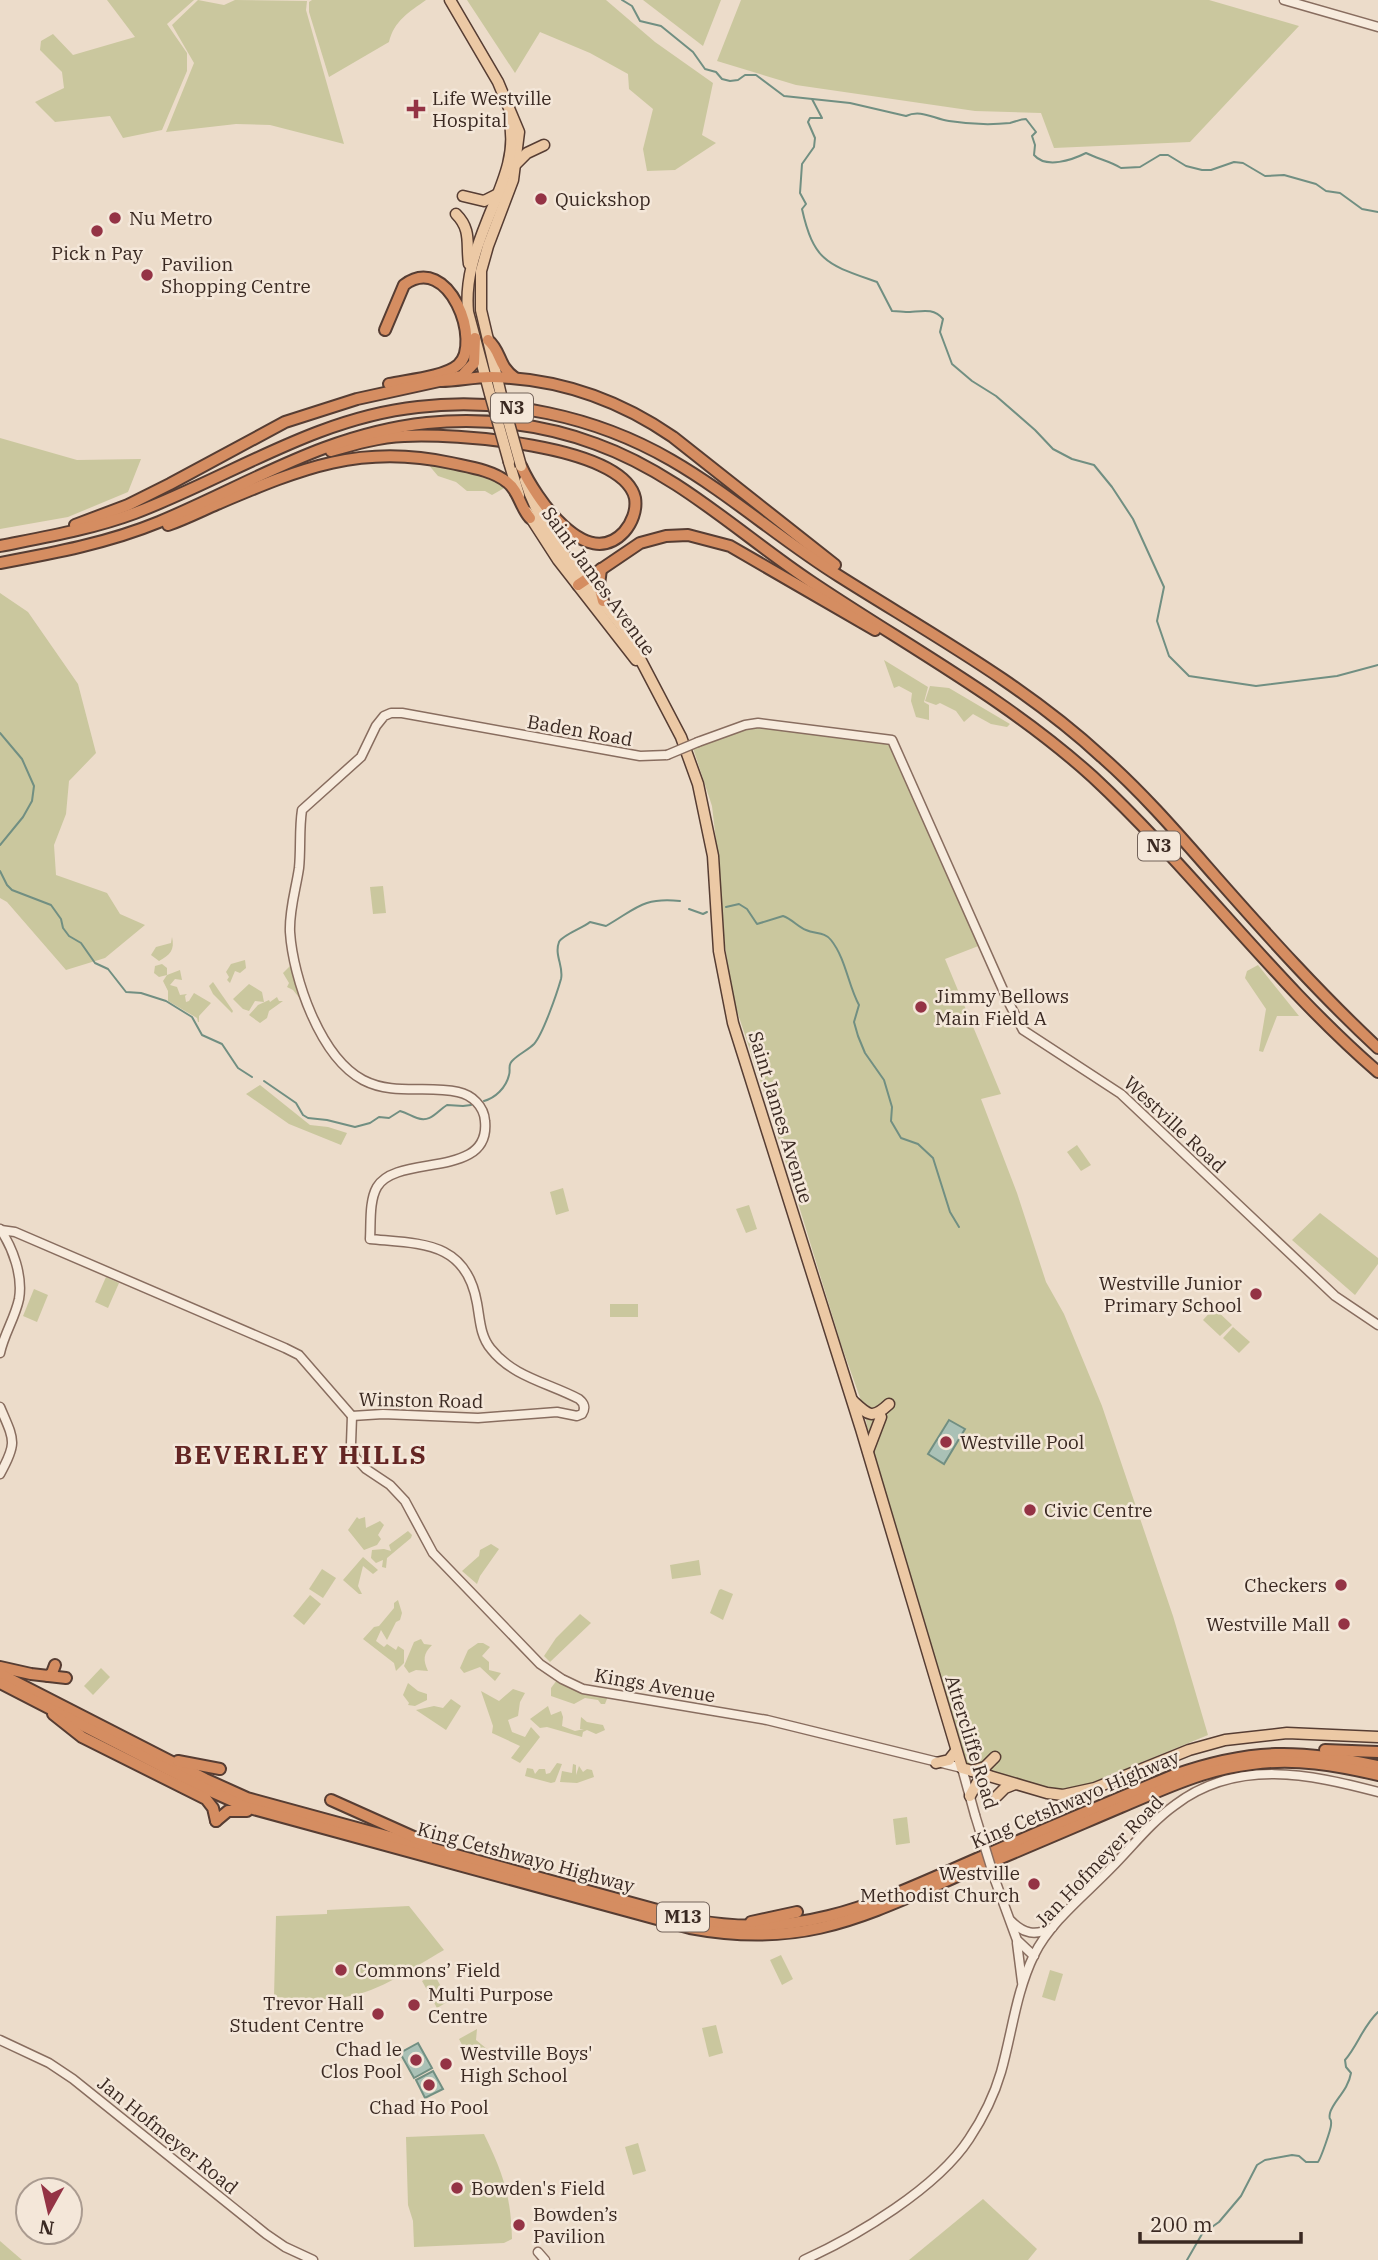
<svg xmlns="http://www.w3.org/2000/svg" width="1378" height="2260" viewBox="0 0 1378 2260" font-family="'IBM Plex Serif',serif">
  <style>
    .green { fill: #cac79e }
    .water { fill: #aac1b6; stroke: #718f82; stroke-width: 2 }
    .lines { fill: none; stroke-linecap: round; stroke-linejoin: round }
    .stream { stroke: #718f82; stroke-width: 2 }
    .minor-casing { stroke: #886d5f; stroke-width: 11 }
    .major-casing { stroke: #563d33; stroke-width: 13 }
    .highway-casing { stroke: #563d33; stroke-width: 14 }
    .minor { stroke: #f7ebdd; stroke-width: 8 }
    .major { stroke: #ecc9a5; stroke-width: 10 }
    .highway { stroke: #d58d61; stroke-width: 10 }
    .minor-bridge-casing { stroke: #886d5f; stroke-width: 11; stroke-linecap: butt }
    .major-bridge-casing { stroke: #563d33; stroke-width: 13; stroke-linecap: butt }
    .minor-bridge { stroke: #f7ebdd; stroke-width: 8 }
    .major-bridge { stroke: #ecc9a5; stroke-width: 10 }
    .poi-dot { fill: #943345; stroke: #f4e7d9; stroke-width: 2.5 }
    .labels { text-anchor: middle; stroke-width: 5; stroke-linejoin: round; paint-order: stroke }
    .shield { fill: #f4e7d9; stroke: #726259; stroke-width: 2 }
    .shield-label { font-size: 18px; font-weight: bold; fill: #3a2922 }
    .poi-label { font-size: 19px; fill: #3a2922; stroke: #f4e7d9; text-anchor: start }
    .street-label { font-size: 19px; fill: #3a2922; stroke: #f4e7d9 }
    .district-label { font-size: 26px; font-weight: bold; letter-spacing: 2px; fill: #642523; stroke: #f4e7d9 }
  </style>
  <rect width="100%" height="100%" fill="#ecdcca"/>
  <g class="green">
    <polygon points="107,0 194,0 167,24 187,53 187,71 162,130 123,138 110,116 55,122 35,102 64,88 62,72 40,50 41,41 53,34 73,55 135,37"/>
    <polygon points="198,0 224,5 235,0 307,1 306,10 344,144 270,125 236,124 166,132 194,63 172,25"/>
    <path d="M 312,0 L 426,0 C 409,12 394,21 389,42 L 329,77 L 309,12 L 309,2 Z"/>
    <polygon points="467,0 606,0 655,42 713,83 702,135 716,143 675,170 647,171 643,149 653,109 629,89 628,74 590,53 540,32 515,73"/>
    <polygon points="643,0 721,0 703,46"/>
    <polygon points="741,0 1209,0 1299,26 1190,142 1054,148 1041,113 975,111 796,85 717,61"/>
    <polygon points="0,438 77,460 141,459 128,492 68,517 0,529"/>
    <polygon points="427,463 492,479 506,487 492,495 485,491 467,491 456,482 438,476"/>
    <polygon points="0,593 28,612 78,684 96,753 69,781 66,814 54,845 56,875 107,893 120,914 145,925 105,958 66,970 7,902 0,898"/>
    <polygon points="884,660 928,687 924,702 929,705 929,720 916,717 911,701 912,693 899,686 894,688"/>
    <polygon points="930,686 949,688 1010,724 1007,727 991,724 973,714 964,722 956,711 940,703 936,705 925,701"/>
    <polygon points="745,725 892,741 981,945 945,959 1001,1094 981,1099 1017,1193 1046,1282 1064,1314 1102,1406 1173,1616 1208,1735 1074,1790 1057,1791 967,1764 872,1454 864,1409 841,1344 767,1101 733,999 724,939 720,875 712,806 692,745"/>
    <polygon points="383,886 386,913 373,914 370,887"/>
    <path d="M 172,937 C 175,950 170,955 159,961 L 151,955 L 156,947 L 171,943 Z"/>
    <polygon points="245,960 246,968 240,973 235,971 230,983 227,980 229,977 226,972 231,964"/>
    <polygon points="162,964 167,968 167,975 180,970 182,980 175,979 170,985 177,987 180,995 187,994 185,996 186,1002 189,1001 194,993 211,1003 199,1016 199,1022 198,1022 197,1018 168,1001 168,991 163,981 167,975 159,977 154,973 155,966"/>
    <polygon points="291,965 306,1006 293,990 287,987 289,983 283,973"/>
    <polygon points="1258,965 1299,1016 1277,1016 1263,1052 1259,1051 1266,1009 1245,978 1247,971"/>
    <polygon points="213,982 233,1011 232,1013 213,994 209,986"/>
    <polygon points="249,984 262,992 264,1002 255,1001 249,1011 243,1009 233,999"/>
    <polygon points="277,997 279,1001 283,1001 269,1011 267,1018 260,1023 249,1015 258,1005 269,1000 270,1002"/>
    <polygon points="260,1085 310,1125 328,1127 347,1133 341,1145 289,1124 246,1094"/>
    <polygon points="1077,1145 1091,1165 1081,1171 1067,1152"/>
    <polygon points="563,1188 569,1211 556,1215 550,1192"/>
    <polygon points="749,1205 757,1229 746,1233 736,1209"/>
    <polygon points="1320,1213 1378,1258 1378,1264 1355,1295 1292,1240"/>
    <polygon points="106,1277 119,1283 108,1308 95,1302"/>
    <polygon points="34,1289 48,1295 37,1322 23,1316"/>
    <rect x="610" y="1304" width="28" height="13"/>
    <polygon points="1214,1308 1232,1325 1220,1336 1203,1320"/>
    <polygon points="1233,1327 1250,1342 1239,1353 1223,1338"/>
    <polygon points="357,1517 359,1519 365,1517 366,1528 380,1521 384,1525 378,1535 381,1539 377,1545 364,1550 348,1530"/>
    <polygon points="408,1531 412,1535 411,1538 387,1558 386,1568 382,1567 383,1560 376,1563 371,1558 372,1550 384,1549 391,1551 389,1545"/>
    <polygon points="491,1544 499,1549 480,1576 477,1584 462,1571 479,1556 480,1550"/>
    <polygon points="363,1557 378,1570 373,1574 363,1566 358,1586 362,1594 359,1594 343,1580"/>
    <polygon points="699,1560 701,1575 672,1579 670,1565"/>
    <polygon points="322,1569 336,1578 323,1598 309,1589"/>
    <polygon points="721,1589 733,1594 723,1620 710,1613 719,1590"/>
    <polygon points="310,1595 321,1604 304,1625 293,1616"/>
    <polygon points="398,1600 402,1613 400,1620 396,1622 387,1640 381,1630 376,1641 384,1647 387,1644 396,1650 398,1646 404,1650 404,1663 396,1671 394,1663 363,1639 374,1627 379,1626 394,1608 394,1603"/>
    <polygon points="580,1614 591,1623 550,1662 544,1656 556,1638"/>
    <path d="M 421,1639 L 424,1644 L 432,1645 C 423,1654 423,1660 428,1671 L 416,1670 L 409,1673 L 404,1666 L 414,1642 Z"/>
    <polygon points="478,1643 483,1643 490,1647 482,1656 489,1662 489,1670 501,1673 495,1681 480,1667 464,1673 460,1668 468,1650"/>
    <polygon points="101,1668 110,1677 93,1695 84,1686"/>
    <polygon points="557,1680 608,1696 605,1704 601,1704 598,1700 585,1698 574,1704 551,1696 551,1688"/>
    <polygon points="408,1683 418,1691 427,1694 427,1700 415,1706 408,1705 409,1703 403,1695"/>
    <polygon points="513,1689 525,1693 520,1702 518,1716 508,1720 512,1732 525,1737 531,1727 540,1737 520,1763 511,1758 520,1746 492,1733 493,1726 481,1691 499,1701"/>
    <polygon points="451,1699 461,1706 446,1730 416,1710 434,1706 443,1708"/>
    <polygon points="548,1706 551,1715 561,1711 563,1717 562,1726 575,1731 584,1729 580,1729 581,1717 587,1722 603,1725 605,1730 596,1734 587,1730 583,1732 582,1737 547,1727 540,1728 530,1719"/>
    <polygon points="557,1763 562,1764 555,1782 551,1783 525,1776 527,1768 533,1769 535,1774 539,1769 545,1769 546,1774 550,1773"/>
    <polygon points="573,1764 576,1765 576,1775 579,1766 583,1772 587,1769 592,1770 594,1777 577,1783 560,1782 562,1771 572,1773"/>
    <polygon points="907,1817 910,1843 896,1845 893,1819"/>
    <path d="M 409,1906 L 444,1950 C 414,1967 380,1992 345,1997 C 321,2001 298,1999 274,1997 L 276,1916 L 327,1914 L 327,1910 Z"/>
    <polygon points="781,1955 793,1979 782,1985 770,1960"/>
    <polygon points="1050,1970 1063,1974 1055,2001 1042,1997"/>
    <polygon points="434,1974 449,2001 437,2008 422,1981"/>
    <polygon points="716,2025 723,2053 709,2057 702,2028"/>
    <polygon points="477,2029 476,2040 487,2049 469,2058 459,2039"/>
    <path d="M 484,2134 C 503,2173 511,2196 512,2239 L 504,2243 L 414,2247 L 413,2221 L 408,2205 L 406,2137 Z"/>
    <polygon points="638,2143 646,2171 633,2175 625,2147"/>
    <polygon points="983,2199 1037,2249 1028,2260 909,2260"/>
    <polygon points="0,2241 22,2260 0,2260"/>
  </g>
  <g class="water">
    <polygon points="949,1420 965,1429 944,1464 928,1454"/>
    <polygon points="418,2043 432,2068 414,2078 400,2053"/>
    <polygon points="433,2071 443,2089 425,2098 416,2080"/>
  </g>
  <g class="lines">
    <g class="stream">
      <path d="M 622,0 L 632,6 L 640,21 L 661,26 L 693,52 L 705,69 L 716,72 L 722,79 L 730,81 L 738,80 L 745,75 L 756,75 L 784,96 L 850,103 L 906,116 C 921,109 934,119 949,121 C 968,124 991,125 1010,123 C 1015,122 1020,119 1026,119 L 1036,132 L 1032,136 L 1035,145 L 1034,155 C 1046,169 1072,160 1086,153 C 1098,159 1110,161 1121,168 L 1140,167 L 1160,155 L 1168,155 L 1186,166 L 1202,170 L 1211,170 L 1234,162 L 1243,163 L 1265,176 L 1284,175 L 1316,184 L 1326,191 L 1340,193 L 1362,209 L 1378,212"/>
      <path d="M 812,99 L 822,118 L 810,118 L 808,122 L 815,138 L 814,147 L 802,164 L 800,193 L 806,204 L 802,209 C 814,263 829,265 877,282 L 892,311 C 897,311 904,312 910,312 C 923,311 934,308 943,319 L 940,332 L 952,364 L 972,381 L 996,396 L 1035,430 L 1053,449 L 1072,459 L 1094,465 L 1112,487 L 1133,519 L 1164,587 L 1157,621 L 1169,656 L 1189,676 L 1256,686 L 1337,676 L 1378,665"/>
      <polyline points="0,733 22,759 34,786 32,801 23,817 0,845"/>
      <polyline points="0,871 7,885 12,890 51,905 61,919 63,928 69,936 81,943 95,963 108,969 126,992 141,993 166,1001 192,1017 202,1035 222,1044 238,1068 252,1077"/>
      <path d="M 726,907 L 739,904 L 747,909 L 757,924 L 783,916 C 792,919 798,927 806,930 C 815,934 825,932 831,940 C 846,959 848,985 859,1005 L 854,1022 L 858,1036 L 865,1053 L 884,1080 L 892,1107 L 891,1121 L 901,1138 L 918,1144 L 933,1158 L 950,1212 L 959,1227"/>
      <polyline points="689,909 703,914 707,912"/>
      <path d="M 264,1081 L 296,1103 L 303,1115 L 308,1118 L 327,1120 L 355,1127 L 370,1123 L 379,1117 L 389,1118 L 400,1111 C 407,1113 411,1116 417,1118 C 431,1123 437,1111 447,1105 L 463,1106 L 471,1105"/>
      <path d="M 484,1101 C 495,1098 506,1088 509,1075 C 511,1069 507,1065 513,1060 C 519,1054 528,1050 534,1044 C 543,1034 557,993 561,979 C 564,967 554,955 559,942 C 562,935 583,928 590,922 L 606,926 C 636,909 642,897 680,901"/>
      <path d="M 1187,2260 L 1202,2234 L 1219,2222 L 1241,2196 L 1257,2165 L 1265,2160 L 1292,2155 L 1299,2156 L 1306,2162 L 1318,2162 C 1321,2158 1331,2129 1331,2125 C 1332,2115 1328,2123 1330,2113 C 1333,2101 1348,2091 1351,2073 L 1346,2067 L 1345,2060 C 1358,2045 1363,2026 1378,2012"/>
    </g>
    <g class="minor-casing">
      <g id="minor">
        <polyline points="1284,0 1378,27"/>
        <polyline points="698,742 745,725 758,723 892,740 1008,1001 1023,1030 1121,1094 1335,1296 1378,1325"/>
        <path d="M 0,1229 C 13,1248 23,1276 19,1299 C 15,1318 4,1334 0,1353"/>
        <polyline points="1,1230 15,1232 285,1348 299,1355 352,1416"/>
        <path d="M 0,1407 C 14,1440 18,1442 0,1474"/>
        <path d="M 352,1416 L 383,1414 L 478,1418 L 557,1412 L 577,1416 L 582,1414 C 586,1408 584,1403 579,1399 C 549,1383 513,1377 491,1349 C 480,1336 480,1319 477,1303 C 466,1241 422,1244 370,1239 C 371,1223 369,1201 377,1187 C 397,1153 491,1180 485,1121 C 484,1106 472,1095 458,1092 C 426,1085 394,1096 363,1080 C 320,1057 293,978 290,932 C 289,910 296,889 299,868 C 301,849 299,829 302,810 L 361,757 L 376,726 L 384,716 L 391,713 L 402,713 L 640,756 L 667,755"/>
        <polyline points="352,1416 351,1444 355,1457 366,1469 390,1485 405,1501 433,1553 540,1664 562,1679 583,1689 767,1720 962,1768 975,1815"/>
        <polyline points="995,1880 1017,1940 1034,1956"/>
        <path d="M 1011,1921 C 1024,1934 1035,1936 1052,1928"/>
        <polyline points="1017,1943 1022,1982"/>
        <polyline points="0,2040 49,2063 73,2079 266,2234 285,2247 313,2260"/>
        <polyline points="538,2252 545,2260"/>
        <path d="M 804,2260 C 857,2236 937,2188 969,2139 C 983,2118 994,2096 1001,2072 C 1012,2033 1016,1992 1034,1955 C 1051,1921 1085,1895 1111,1868 C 1132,1847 1150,1823 1175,1805 C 1237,1758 1310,1774 1378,1792"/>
      </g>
    </g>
    <g class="major-casing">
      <g id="major">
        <polyline points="450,0 498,82 519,132 513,180 488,246 481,271 481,310 501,395"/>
        <polyline points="516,164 527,153 544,145"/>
        <polyline points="463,196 484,201 498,194"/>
        <path d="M 456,214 C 472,230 466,244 469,264"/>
        <path d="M 490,394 L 468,312 C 465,280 475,251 487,221 C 499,190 518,155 509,120"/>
        <polyline points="509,462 519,495"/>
        <path d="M 525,480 C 543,539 590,584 626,632 L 681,737 L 698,784 L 713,856 L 719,951 L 733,1023 L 861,1429 L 962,1768 L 1047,1793 L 1063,1795 L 1095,1788 L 1189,1750 L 1225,1740 L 1287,1733 L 1378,1737"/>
        <polyline points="527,512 558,560 636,660"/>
        <path d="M 853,1401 C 868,1415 872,1420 889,1404"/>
        <polyline points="868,1451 881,1417"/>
        <polyline points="936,1763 949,1760 956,1751"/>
        <polyline points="972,1771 985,1767 995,1757"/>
        <polyline points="970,1796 977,1783 989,1776"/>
        <polyline points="997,1796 1005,1788 1015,1784"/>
      </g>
    </g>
    <g class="highway-casing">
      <g id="highway">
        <path d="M 385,330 L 404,285 C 449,251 483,344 458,365 C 444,377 407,380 389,384"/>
        <path d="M 488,340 C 502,352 497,365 515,378"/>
        <path d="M 441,381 C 457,381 473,377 490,377 C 557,378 618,399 673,437 L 835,565"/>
        <path d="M 331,451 C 355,444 379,437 404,436 C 450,433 623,444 635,498 C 637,510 632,523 624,532 C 586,573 535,497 521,466"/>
        <polyline points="75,525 128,505 170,484 285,422 357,399 462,376 474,363 475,338"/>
        <path d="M 168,525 C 185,519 201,511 217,504 C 300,469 360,443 451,463 C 469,467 492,470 507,482 C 519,491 520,507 530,518"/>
        <path d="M 0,546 C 45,537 92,529 135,513 C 230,477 315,418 418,407 C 504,397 595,416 671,460 C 730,494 781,540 839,576 C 929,633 1023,684 1102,757 C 1143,793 1179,835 1215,876 C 1267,935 1320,994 1378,1048"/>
        <path d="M 0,563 C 54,553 108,543 159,522 C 250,484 325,434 427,423 C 483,417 543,424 596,444 C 677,473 740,534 810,581 C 905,645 1007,699 1093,777 C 1193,870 1274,982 1378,1072"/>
        <polyline points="601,569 599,585 603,601"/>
        <polyline points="578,585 640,543 666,536 688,535 730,546 875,630"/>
        <polyline points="0,1667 31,1674 66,1678"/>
        <path d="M 0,1674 L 205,1779 L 247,1798 L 694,1920 C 808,1942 887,1897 988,1854 C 1050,1827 1112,1801 1174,1775 C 1251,1748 1300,1749 1378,1766"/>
        <polyline points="48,1676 52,1673 55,1665"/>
        <path d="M 0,1683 L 208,1790 L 246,1807 L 690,1928 C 802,1949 860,1918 960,1875 C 1014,1853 1067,1830 1121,1807 C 1164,1789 1205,1769 1252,1764 C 1295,1758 1336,1765 1378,1775"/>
        <polyline points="53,1714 82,1737 206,1799 213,1808 216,1821"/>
        <polyline points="1325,1750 1378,1752"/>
        <polyline points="178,1761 220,1769"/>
        <polyline points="331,1800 427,1843"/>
        <polyline points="216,1821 228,1811 247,1811"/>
        <polyline points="751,1922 797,1912"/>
      </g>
    </g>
    <use href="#minor" class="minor"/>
    <use href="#major" class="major"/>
    <use href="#highway" class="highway"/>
    <g class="minor-bridge-casing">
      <g id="minor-bridge">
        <polyline points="667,755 698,742"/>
        <polyline points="975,1815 995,1880"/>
      </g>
    </g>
    <g class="major-bridge-casing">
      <g id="major-bridge">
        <polyline points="490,394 509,462"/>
        <polyline points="501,395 521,466"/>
      </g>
    </g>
    <use href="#minor-bridge" class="minor-bridge"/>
    <use href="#major-bridge" class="major-bridge"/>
  </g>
  <g class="poi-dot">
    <path d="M412.5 98.5h7v7h7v7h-7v7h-7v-7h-7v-7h7z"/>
    <circle cx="541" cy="199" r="7"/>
    <circle cx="115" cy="218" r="7"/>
    <circle cx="97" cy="231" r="7"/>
    <circle cx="147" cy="275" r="7"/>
    <circle cx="921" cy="1007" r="7"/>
    <circle cx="1256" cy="1294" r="7"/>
    <circle cx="946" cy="1442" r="7"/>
    <circle cx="1030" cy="1510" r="7"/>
    <circle cx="1341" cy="1585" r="7"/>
    <circle cx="1344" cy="1624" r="7"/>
    <circle cx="1034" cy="1884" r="7"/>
    <circle cx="341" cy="1970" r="7"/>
    <circle cx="414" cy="2005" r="7"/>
    <circle cx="378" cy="2014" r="7"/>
    <circle cx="416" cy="2060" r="7"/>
    <circle cx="446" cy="2064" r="7"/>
    <circle cx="429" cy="2085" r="7"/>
    <circle cx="457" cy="2188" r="7"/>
    <circle cx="519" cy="2225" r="7"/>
  </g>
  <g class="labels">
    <g class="shield">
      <rect x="491" y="393.5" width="42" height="29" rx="5"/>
      <rect x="1138" y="831.5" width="42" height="29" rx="5"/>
      <rect x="657" y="1902.5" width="52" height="29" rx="5"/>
    </g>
    <g class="shield-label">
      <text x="512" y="414">N3</text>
      <text x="1159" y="852">N3</text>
      <text x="683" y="1923">M13</text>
    </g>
    <g class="poi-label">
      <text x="432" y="105">Life Westville<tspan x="432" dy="22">Hospital</tspan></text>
      <text x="555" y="206">Quickshop</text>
      <text x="129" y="225">Nu Metro</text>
      <text x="97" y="260" text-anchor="middle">Pick n Pay</text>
      <text x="161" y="271">Pavilion<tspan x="161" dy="22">Shopping Centre</tspan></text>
      <text x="935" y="1003">Jimmy Bellows<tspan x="935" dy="22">Main Field A</tspan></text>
      <text x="1242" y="1290" text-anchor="end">Westville Junior<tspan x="1242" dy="22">Primary School</tspan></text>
      <text x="960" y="1449">Westville Pool</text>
      <text x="1044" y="1517">Civic Centre</text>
      <text x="1327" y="1592" text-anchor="end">Checkers</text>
      <text x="1330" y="1631" text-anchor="end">Westville Mall</text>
      <text x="1020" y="1880" text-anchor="end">Westville<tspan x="1020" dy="22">Methodist Church</tspan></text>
      <text x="355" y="1977">Commons’ Field</text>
      <text x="428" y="2001">Multi Purpose<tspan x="428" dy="22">Centre</tspan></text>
      <text x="364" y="2010" text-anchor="end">Trevor Hall<tspan x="364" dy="22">Student Centre</tspan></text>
      <text x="402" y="2056" text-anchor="end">Chad le<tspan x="402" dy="22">Clos Pool</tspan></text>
      <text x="460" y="2060">Westville Boys'<tspan x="460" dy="22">High School</tspan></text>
      <text x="429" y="2114" text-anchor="middle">Chad Ho Pool</text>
      <text x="471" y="2195">Bowden's Field</text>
      <text x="533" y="2221">Bowden’s<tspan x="533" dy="22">Pavilion</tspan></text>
    </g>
    <g class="street-label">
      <text transform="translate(599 581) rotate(54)" y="7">Saint James Avenue</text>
      <text transform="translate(580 730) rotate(10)" y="7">Baden Road</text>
      <text transform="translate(781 1117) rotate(73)" y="7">Saint James Avenue</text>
      <text transform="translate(1175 1124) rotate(43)" y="7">Westville Road</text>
      <text transform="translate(421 1400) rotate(1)" y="7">Winston Road</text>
      <text transform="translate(655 1685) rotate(10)" y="7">Kings Avenue</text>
      <text transform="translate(972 1742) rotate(73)" y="7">Attercliffe Road</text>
      <text transform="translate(1075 1799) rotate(-23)" y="7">King Cetshwayo Highway</text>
      <text transform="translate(526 1857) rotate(15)" y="7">King Cetshwayo Highway</text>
      <text transform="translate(1099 1861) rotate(-46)" y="7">Jan Hofmeyer Road</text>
      <text transform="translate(168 2135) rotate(39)" y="7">Jan Hofmeyer Road</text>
    </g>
    <g class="district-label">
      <text x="301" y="1464">BEVERLEY HILLS</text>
    </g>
  </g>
  <g transform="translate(49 2211) rotate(188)"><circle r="33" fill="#f4e7d9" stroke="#aa9b90" stroke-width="2"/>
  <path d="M0-5L12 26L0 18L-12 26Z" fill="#943345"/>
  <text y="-10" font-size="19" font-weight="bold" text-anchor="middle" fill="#3a2922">N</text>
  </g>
  <path d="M1140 2232v10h161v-10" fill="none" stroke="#3a2922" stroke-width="3.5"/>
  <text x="1150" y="2232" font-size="21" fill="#3a2922" stroke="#f4e7d9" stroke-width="5" paint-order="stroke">200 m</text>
</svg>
